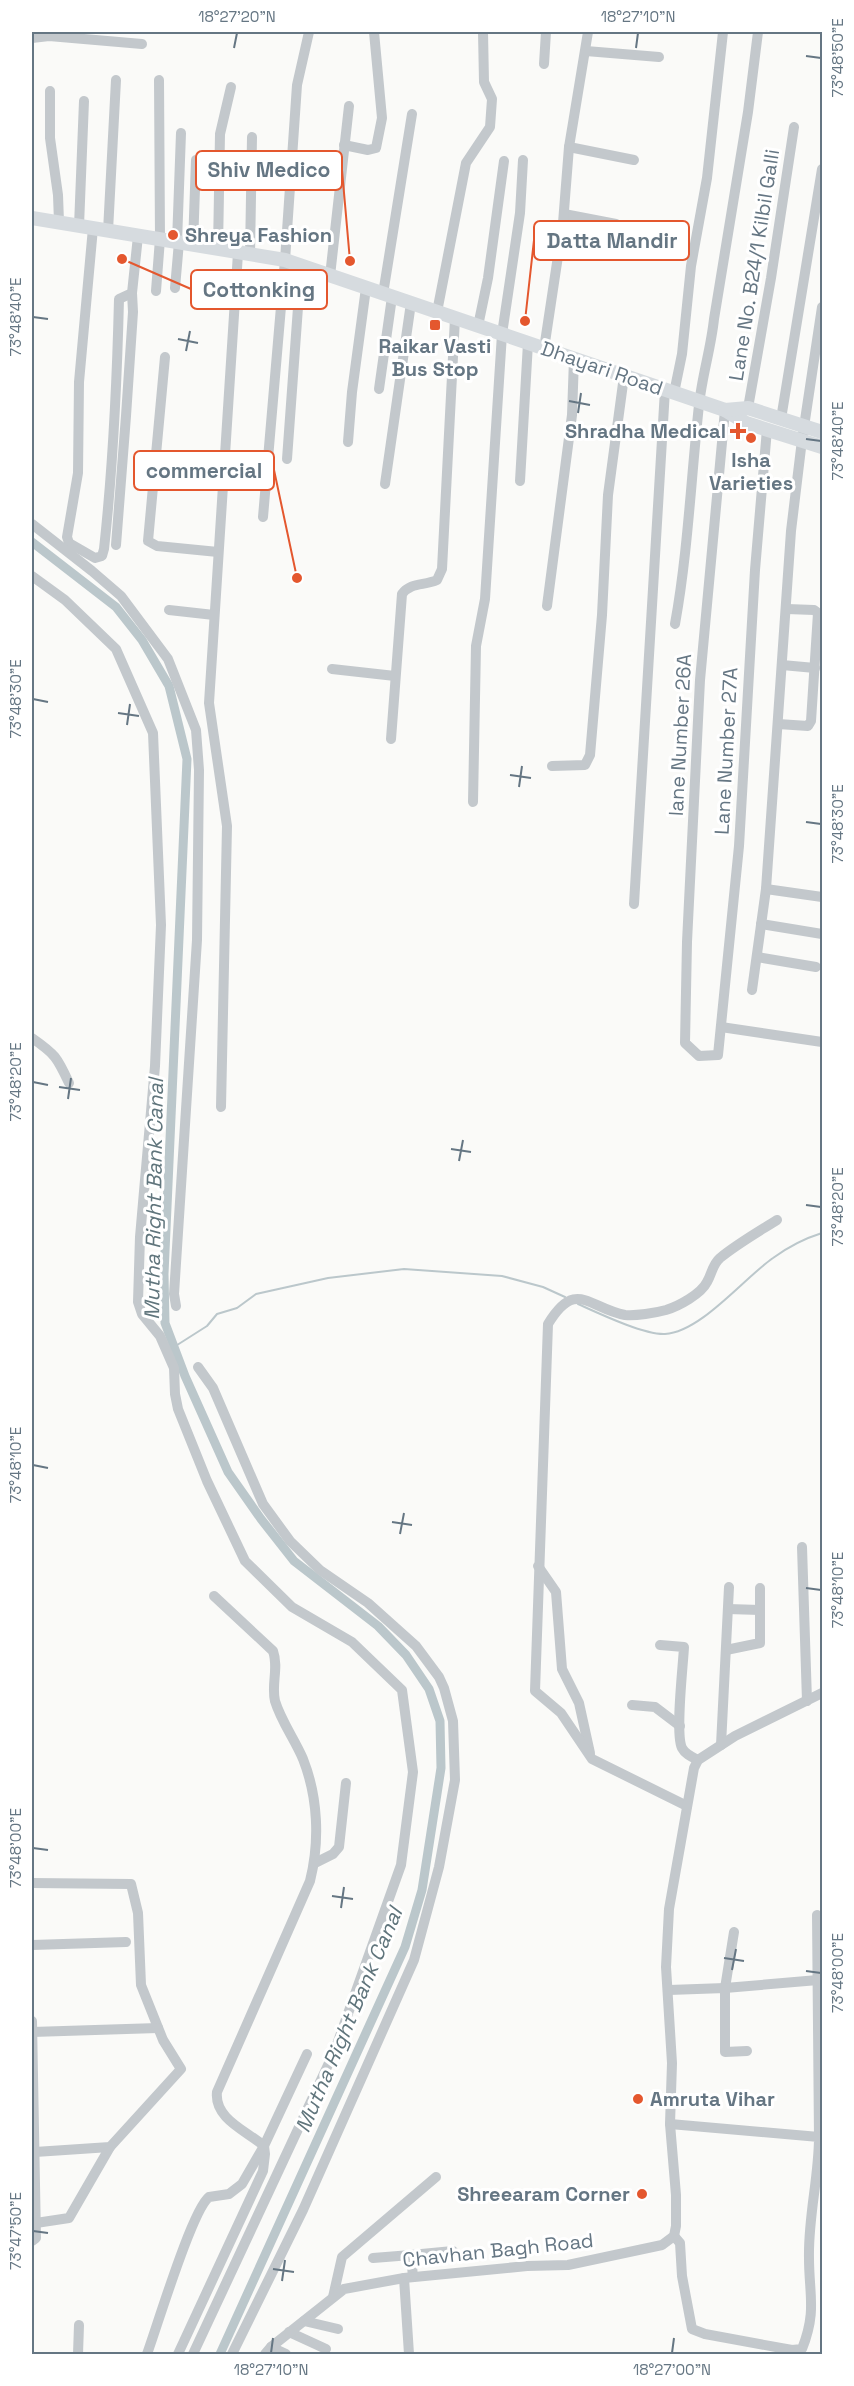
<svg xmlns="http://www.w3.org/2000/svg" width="854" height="2386" viewBox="0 0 854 2386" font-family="'Space Grotesk',sans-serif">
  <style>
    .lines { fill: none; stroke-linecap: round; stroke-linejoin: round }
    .stream { stroke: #bbc7cb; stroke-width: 2 }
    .canal { stroke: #bbc7cb; stroke-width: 9 }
    .minor { stroke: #c3c8cc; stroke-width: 10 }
    .major { stroke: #d6dbdf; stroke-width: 14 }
    .ticks { fill: none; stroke: #657683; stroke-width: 2 }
    .poi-dot { fill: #e4572e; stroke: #fff; stroke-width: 2 }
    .labels { text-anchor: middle; stroke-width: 6; stroke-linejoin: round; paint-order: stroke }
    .poi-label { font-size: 20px; font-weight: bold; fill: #657683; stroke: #fff; text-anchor: start }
    .street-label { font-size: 20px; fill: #657683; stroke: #fff }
    .water-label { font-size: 21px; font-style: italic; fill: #60757c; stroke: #fff }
    .leader { fill: none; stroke: #e4572e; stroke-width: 2 }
    .callout-dot { fill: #e4572e; stroke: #fff; stroke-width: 2 }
    .callout { fill: #fff; stroke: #e4572e; stroke-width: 2 }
    .callout-label { font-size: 21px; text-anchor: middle; font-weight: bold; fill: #657683 }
    .neatline { fill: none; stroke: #657683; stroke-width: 2 }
    .ticks-label { font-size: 15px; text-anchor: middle; fill: #657683 }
  </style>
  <rect width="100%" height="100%" fill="#fafaf8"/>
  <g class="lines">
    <g class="stream">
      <path d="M 578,1304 C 598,1313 644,1335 665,1334 C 701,1332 744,1278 773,1258 C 788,1247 806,1238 822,1233"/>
      <polyline points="174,1347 207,1326 217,1314 237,1308 256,1294 328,1278 404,1269 502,1276 543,1287 565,1297"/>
    </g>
    <polyline class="canal" points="32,542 116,607 142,640 169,686 187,759 164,1274 165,1323 185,1376 228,1472 261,1519 294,1561 378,1626 406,1655 429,1689 440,1721 441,1768 422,1890 405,1947 220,2354"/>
    <g class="minor">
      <polyline points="32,38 49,36 142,44"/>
      <polyline points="586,51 659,57"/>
      <polyline points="544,64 546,32"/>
      <polyline points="50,91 50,138 58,195 59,222"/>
      <polyline points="344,145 368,150 376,148 382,118 374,32"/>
      <polyline points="569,147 634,160"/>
      <polyline points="564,214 616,224"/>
      <polyline points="79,226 84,101"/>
      <path d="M 93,228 L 79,382 L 78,473 L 67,537 L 69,543 L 95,558 L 102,556 L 104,549 C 113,466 117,382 119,299 L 132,293 L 138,236"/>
      <polyline points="108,231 116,80"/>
      <polyline points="177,242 181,133"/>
      <polyline points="193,245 196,160"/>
      <polyline points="218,249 220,134 231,87"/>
      <polyline points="250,255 252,137"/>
      <polyline points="330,276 349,106"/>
      <polyline points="175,288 179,242"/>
      <polyline points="156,291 160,239 159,80"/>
      <polyline points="383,294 412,114"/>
      <polyline points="437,312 466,163 490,127 492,99 484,82 483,32"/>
      <polyline points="478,326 488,278 504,161"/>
      <polyline points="544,349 563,223 569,147 588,32"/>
      <polyline points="165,357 148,541 157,546 218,552"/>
      <polyline points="379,389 392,297"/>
      <polyline points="674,393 682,354 691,266 707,178 723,32"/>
      <polyline points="748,408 771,278 794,127"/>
      <polyline points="725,410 700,680 687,942 685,1043 699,1056 718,1055 739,846 755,570 767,429"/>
      <polyline points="781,419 822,169"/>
      <polyline points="348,442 352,392 366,288"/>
      <polyline points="287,459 301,266"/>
      <polyline points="153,477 195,481"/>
      <polyline points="520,481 528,343"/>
      <polyline points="385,484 411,303"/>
      <polyline points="263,517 285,260 297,85 309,32"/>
      <polyline points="32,524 92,571 121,596 168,659 196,730 199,770 197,940 174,1294 176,1306"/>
      <polyline points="116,545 126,416 133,312 132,293"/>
      <polyline points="32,576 65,600 116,649 153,733 161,925 155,1066 140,1237 138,1302 142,1314 160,1336 174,1368 175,1394 178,1409 207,1481 245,1561 292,1607 352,1642 402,1690 413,1772 401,1865 335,2050 193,2354"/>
      <polyline points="547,606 572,415 574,359"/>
      <polyline points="169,610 214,615"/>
      <path d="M 675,624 C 688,552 691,478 699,405 C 702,376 711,348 714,319 L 748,112 L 758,32"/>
      <polyline points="782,665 815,668"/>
      <polyline points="332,669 395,676"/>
      <polyline points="778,724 808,726 811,721 818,613 814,610 787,609"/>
      <path d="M 391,739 L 402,594 C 411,582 424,586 437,580 L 442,569 L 455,318"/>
      <polyline points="552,766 585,765 590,755 602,615 608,495 624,376"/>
      <polyline points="473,802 476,646 485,599 502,334 520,213 523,160"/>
      <polyline points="766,889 822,897"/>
      <polyline points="634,904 665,390"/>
      <polyline points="761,924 822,934"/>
      <polyline points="757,957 816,967"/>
      <polyline points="752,990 766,889 791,531 802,440 822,307"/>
      <polyline points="721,1027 822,1042"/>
      <path d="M 32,1038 C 55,1054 57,1057 69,1083"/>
      <polyline points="221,1107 227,826 209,703 238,253"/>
      <polyline points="198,1367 213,1388 263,1504 290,1541 320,1570 368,1603 416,1646 439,1677 444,1688 453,1721 455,1780 439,1867 414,1960 303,2210 232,2354"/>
      <polyline points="802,1547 807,1701"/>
      <polyline points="538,1566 556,1592 562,1669 579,1703 590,1753"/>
      <polyline points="728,1609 760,1610"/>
      <path d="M 660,1645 L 684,1647 C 683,1667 675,1734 682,1748 C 685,1754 692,1757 698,1760"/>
      <polyline points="726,1650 760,1643 760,1588"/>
      <polyline points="632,1705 655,1707 680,1726"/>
      <polyline points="721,1745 729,1587"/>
      <path d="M 687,1806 L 592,1759 L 561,1713 L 535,1691 L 548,1324 C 576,1278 588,1308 625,1315 C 636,1316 655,1313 666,1310 C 679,1306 701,1294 707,1282 C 712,1274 712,1265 720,1258 C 737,1244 758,1232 777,1220"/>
      <polyline points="315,1863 333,1854 339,1847 346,1783"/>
      <polyline points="32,1883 131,1884 138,1913 141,1985 163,2040 181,2069 110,2147 35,2152"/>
      <polyline points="817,1915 819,2137"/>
      <polyline points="734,1932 725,1988 818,1980"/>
      <polyline points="32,1945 126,1942"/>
      <polyline points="669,1990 725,1988 725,2052 747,2051"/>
      <polyline points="32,2021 36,2238 32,2241"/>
      <polyline points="32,2032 158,2028"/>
      <path d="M 670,2124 L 819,2137 C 819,2177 808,2217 809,2258 C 809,2295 817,2311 802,2349 L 792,2350 L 705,2334 L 692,2329 L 682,2276 L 680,2243 L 674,2236"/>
      <polyline points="36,2223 69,2218 110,2147"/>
      <polyline points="373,2258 411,2255"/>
      <polyline points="413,2277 411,2255 453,2251"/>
      <polyline points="404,2278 409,2354"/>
      <polyline points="333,2297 342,2257 436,2177"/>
      <polyline points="304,2321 338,2329"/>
      <polyline points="289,2332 326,2349"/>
      <polyline points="271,2347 286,2354"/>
      <polyline points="78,2354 79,2325"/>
      <path d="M 147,2354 C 157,2327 192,2210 209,2197 L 229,2194 L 242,2184 L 264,2146 L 307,2054"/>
      <path d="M 178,2354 L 263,2171 L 265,2154 L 264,2146 C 247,2131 214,2119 217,2092 L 310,1881 C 320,1841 318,1797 303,1759 C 295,1740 281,1721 275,1701 C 271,1684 279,1668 273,1651 L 214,1596"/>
      <polyline points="265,2354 271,2347 344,2289 404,2278 527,2266 568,2265 662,2245 674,2236 676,2226 676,2195 670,2124 672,2063 666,1967 669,1909 694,1768 698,1760 735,1736 822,1693"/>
    </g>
    <g class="major">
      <polyline points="32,218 285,260 725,410 746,423 822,447"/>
      <polyline points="725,410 748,408 822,432"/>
    </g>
  </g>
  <path class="ticks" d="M 234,48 L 237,33M 636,48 L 638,33M 806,56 L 821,58M 33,317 L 48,319M 178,339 L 198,343M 186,351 L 190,331M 569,401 L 590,405M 578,413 L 581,393M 806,439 L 821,441M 33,699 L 48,702M 118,713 L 139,716M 127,725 L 130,704M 510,775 L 531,778M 519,787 L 522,766M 806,822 L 821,824M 33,1082 L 48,1085M 59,1087 L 80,1090M 68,1099 L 71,1078M 451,1149 L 471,1152M 459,1161 L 463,1140M 806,1205 L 821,1207M 33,1465 L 48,1468M 392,1522 L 412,1525M 400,1534 L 404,1513M 806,1588 L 821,1590M 33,1848 L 48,1850M 332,1896 L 353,1899M 341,1908 L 344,1887M 724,1958 L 744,1961M 732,1970 L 736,1949M 806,1971 L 821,1973M 33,2231 L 48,2233M 273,2269 L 294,2272M 282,2281 L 285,2260M 271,2353 L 273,2338M 672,2353 L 674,2338"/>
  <g class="poi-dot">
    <circle cx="173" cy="235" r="6"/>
    <rect x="429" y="319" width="12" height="12" rx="3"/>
    <path d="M735 422h6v6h6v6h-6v6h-6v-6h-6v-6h6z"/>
    <circle cx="751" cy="438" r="6"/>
    <circle cx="638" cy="2099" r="6"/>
    <circle cx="642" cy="2194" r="6"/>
  </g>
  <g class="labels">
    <g class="poi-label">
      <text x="185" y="242">Shreya Fashion</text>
      <text x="435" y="353" text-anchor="middle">Raikar Vasti<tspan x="435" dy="23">Bus Stop</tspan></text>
      <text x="726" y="438" text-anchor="end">Shradha Medical</text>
      <text x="751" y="467" text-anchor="middle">Isha<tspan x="751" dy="23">Varieties</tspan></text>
      <text x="650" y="2106">Amruta Vihar</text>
      <text x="630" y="2201" text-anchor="end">Shreearam Corner</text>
    </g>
    <g class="street-label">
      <text transform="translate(754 265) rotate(-81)" y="7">Lane No. B24/1 Kilbil Galli</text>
      <text transform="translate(602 368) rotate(19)" y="7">Dhayari Road</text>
      <text transform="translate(680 735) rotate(-87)" y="7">lane Number 26A</text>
      <text transform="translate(726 751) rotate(-87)" y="7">Lane Number 27A</text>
      <text transform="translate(498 2250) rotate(-6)" y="7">Chavhan Bagh Road</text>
    </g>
    <g class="water-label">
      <text transform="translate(154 1199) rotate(-89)" y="7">Mutha Right Bank Canal</text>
      <text transform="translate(349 2020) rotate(-67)" y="7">Mutha Right Bank Canal</text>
    </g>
  </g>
  <path class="leader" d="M350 261L342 170M525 321L534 240M122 259L191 289M297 578L274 470"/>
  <g class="callout-dot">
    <circle cx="350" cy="261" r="6"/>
    <circle cx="525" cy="321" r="6"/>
    <circle cx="122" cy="259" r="6"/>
    <circle cx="297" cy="578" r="6"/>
  </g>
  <g class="callout">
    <rect x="196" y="151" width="146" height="39" rx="6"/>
    <rect x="534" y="221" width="155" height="39" rx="6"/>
    <rect x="191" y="270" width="136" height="39" rx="6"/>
    <rect x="134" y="451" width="140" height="39" rx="6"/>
  </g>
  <g class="callout-label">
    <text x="269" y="177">Shiv Medico</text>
    <text x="612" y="248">Datta Mandir</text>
    <text x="259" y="297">Cottonking</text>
    <text x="204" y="478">commercial</text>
  </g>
  <rect width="854" height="2386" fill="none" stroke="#ffffff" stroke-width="66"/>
  <rect x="33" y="33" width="788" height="2320" class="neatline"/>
  <g class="ticks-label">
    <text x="237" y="22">18°27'20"N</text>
    <text x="638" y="22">18°27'10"N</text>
    <text transform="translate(838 58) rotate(-90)" y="5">73°48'50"E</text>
    <text transform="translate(16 317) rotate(-90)" y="5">73°48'40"E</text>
    <text transform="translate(838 441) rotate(-90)" y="5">73°48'40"E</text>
    <text transform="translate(16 699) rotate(-90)" y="5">73°48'30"E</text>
    <text transform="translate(838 824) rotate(-90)" y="5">73°48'30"E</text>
    <text transform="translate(16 1082) rotate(-90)" y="5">73°48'20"E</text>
    <text transform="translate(838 1207) rotate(-90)" y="5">73°48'20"E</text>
    <text transform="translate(16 1465) rotate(-90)" y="5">73°48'10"E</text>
    <text transform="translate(838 1590) rotate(-90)" y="5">73°48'10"E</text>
    <text transform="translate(16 1848) rotate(-90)" y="5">73°48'00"E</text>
    <text transform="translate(838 1973) rotate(-90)" y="5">73°48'00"E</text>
    <text transform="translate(16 2231) rotate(-90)" y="5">73°47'50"E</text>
    <text x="271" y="2375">18°27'10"N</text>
    <text x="672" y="2375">18°27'00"N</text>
  </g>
</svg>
